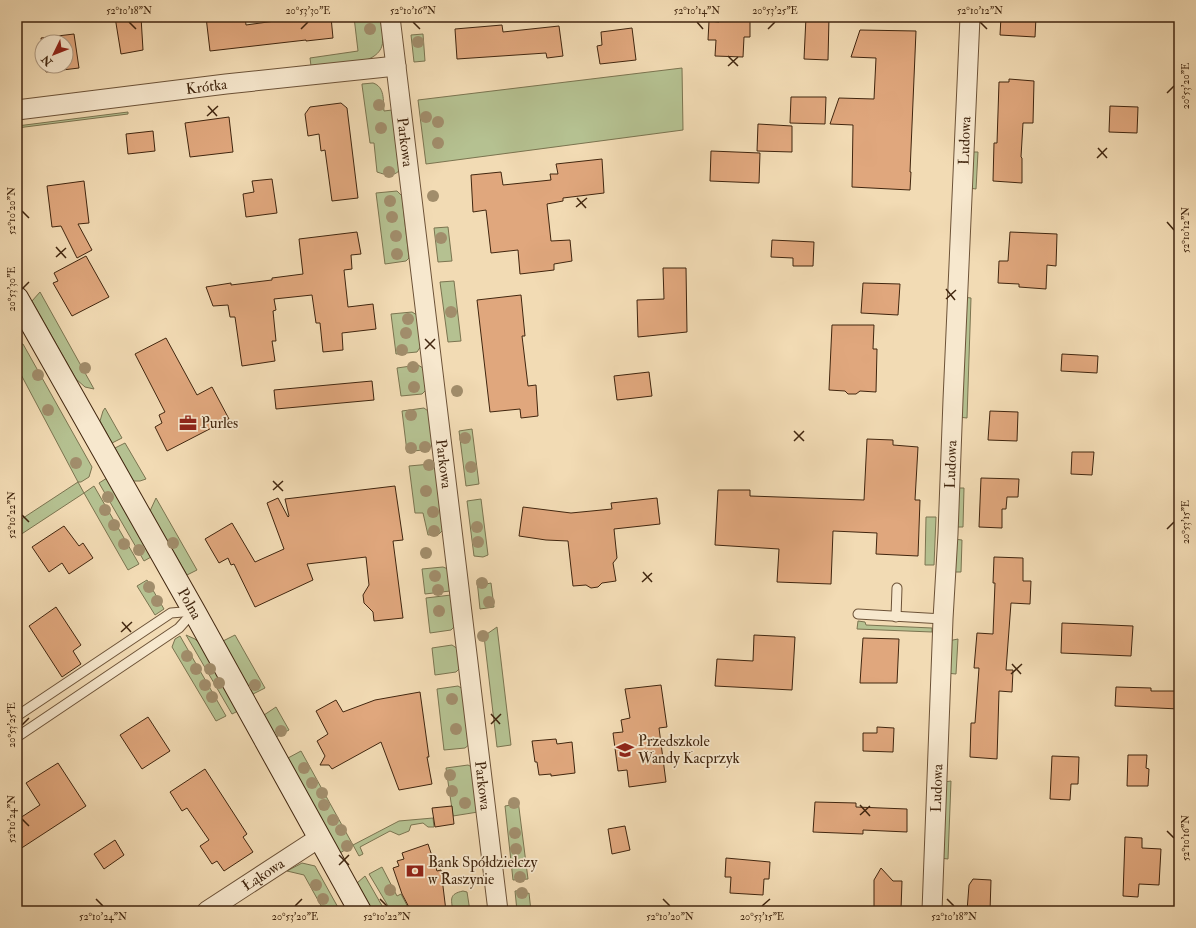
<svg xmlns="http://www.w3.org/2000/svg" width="1196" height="928" viewBox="0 0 1196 928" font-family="'IM FELL Double Pica',serif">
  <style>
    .green { fill: #b5c191; stroke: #7b7450 }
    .building { fill: #e0a77d; stroke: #41260f }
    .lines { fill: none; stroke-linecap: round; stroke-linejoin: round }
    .lane-casing { stroke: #6d5338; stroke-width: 11 }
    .street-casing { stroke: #6d5338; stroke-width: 21 }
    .secondary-casing { stroke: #41260f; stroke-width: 24 }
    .lane { stroke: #f7e8ce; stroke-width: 9 }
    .street { stroke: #f7e8ce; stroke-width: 19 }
    .secondary { stroke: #f7e8ce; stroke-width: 22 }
    .tree { fill: #a18d6b }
    .ticks { fill: none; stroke: #41260f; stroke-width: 1.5 }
    .labels { text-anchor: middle; stroke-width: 3.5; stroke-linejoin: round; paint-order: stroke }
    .street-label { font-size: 15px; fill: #41260f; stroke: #f7e8ce }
    .poi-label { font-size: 15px; fill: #41260f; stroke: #f7e8ce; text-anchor: start }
    .neatline { fill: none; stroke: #41260f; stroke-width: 1.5 }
    .ticks-label { font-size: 10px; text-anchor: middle; fill: #41260f }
  </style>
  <rect width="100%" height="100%" fill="#f2dbb4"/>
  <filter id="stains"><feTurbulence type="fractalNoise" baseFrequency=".005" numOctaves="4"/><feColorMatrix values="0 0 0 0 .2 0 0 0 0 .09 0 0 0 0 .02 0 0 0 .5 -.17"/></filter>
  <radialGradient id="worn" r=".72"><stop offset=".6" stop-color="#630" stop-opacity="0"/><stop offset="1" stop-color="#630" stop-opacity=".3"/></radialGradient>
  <g class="green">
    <path d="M 354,17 L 380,17 C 383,38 389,52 364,61 L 311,66 L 310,58 L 358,51 Z"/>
    <polygon points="423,34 425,61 414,62 411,35"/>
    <polygon points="682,68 683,130 426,164 418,100"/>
    <path d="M 373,83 C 385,87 383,100 384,111 L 392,110 L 399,171 C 392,177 386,175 377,172 L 374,143 L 370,143 L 362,85 L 362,84 Z"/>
    <polygon points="128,112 128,114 17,128 17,126"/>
    <polygon points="971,152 978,152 976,189 969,188"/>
    <polygon points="397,191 402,196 409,258 406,261 385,264 376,193"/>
    <polygon points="448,227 452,261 438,262 434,228"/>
    <polygon points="454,281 461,341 448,342 440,282"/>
    <polygon points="40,292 94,389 85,387 76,379 32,301"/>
    <polygon points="963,297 971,298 967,418 958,417"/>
    <polygon points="412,312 417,315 421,346 417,352 396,354 391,314"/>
    <polygon points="17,344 23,344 92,467 89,477 81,482 78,482 84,493 94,486 139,564 128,570 84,493 17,537 17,522 78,482 17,367"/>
    <polygon points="418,365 423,368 426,390 422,394 401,396 397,368"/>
    <polygon points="105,408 122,438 112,443 100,421 103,411"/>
    <polygon points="424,408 428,411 433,444 429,449 407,452 402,411"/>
    <polygon points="472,429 479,484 466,486 459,431"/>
    <polygon points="125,443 146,479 140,481 133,481 115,448"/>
    <polygon points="431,464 436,469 443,530 439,534 428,535 423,513 415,513 409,466"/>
    <polygon points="107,478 151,557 144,561 99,483"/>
    <polygon points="955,488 964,488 963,527 954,527"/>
    <polygon points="156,498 197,570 187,575 150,511"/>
    <polygon points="481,499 488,555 483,557 474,556 467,501"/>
    <polygon points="926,517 936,517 934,565 925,565"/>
    <polygon points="954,539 962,540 961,572 952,572"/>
    <polygon points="443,567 448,569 450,591 425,594 422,569"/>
    <polygon points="483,579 486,584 491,583 494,607 480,609 477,580"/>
    <polygon points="147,580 164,609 155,615 137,586"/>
    <polygon points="451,595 455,626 451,630 430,633 426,598"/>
    <polygon points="858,621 865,622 866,625 932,628 932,632 857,629"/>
    <polygon points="497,627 511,745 497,747 484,636"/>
    <polygon points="186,635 195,639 199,643 238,711 232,714"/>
    <polygon points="235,635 265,688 253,694 223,641"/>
    <polygon points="180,636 226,716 216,721 172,647 175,639"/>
    <polygon points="958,639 956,674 946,673 948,641"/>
    <polygon points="452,645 458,649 460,668 456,672 435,675 432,648"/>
    <polygon points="458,686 463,689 470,744 465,748 444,750 437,689"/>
    <polygon points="276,707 289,730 276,737 264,715"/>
    <polygon points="301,751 353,845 399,821 433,818 434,827 428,827 423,823 411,825 409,831 399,835 390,831 360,847 363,854 359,856 353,845 340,853 288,758"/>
    <polygon points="468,765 472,767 478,812 453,816 446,768"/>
    <polygon points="951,781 948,859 940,858 944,782"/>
    <polygon points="518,800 528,879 513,880 505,806 511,805 511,801"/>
    <polygon points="302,863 315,866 340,911 324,911 304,875 287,871"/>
    <polygon points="382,867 397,896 401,894 410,911 391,911 369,874"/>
    <polygon points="365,876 385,911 373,911 357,883"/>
    <polygon points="525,890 526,894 529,893 531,911 517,911 515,891"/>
    <path d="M 463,891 L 467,892 L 470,911 L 453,911 C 451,899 449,894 463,891 Z"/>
  </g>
  <g class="building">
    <polygon points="115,17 141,17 143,50 121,54"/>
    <polygon points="206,17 245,17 246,25 304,17 331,17 333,38 306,41 306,40 210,51"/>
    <polygon points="806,17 829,17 828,60 804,59"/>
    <polygon points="1001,17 1036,17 1035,37 1000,35"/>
    <polygon points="719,19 750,20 750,37 744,37 743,57 715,56 716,40 708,40 709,21 719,22"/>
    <polygon points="502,25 503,32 559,26 563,56 547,58 546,53 457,59 455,29"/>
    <polygon points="632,28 636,60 600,64 597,46 602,45 601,32"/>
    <polygon points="860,30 916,31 910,172 911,172 910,190 852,187 853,125 830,124 839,98 874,99 876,58 851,57"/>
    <polygon points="74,34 79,68 46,72 45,66 66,66 66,42 42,42 42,44 41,38"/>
    <polygon points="1009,79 1034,81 1033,123 1023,123 1021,157 1022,158 1022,183 993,181 994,143 997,143 999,82 1009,82"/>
    <polygon points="791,97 826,97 825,124 790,123"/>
    <polygon points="341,103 347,108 358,198 332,201 325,150 321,151 319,134 308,136 305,114 310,107"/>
    <polygon points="1110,106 1138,107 1137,133 1109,132"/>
    <polygon points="229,117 233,152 190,157 185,123"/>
    <polygon points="758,124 792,126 792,152 757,151"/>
    <polygon points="153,131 155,151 128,154 126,134"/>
    <polygon points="711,151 760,153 759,183 710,181"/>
    <polygon points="602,159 604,193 563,198 563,201 547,204 551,241 570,240 572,261 554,264 554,270 520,274 518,250 491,253 486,210 473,212 471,175 501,172 503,185 551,180 550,174 558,174 556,164"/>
    <polygon points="272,179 277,213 246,217 243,194 254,192 252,181"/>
    <polygon points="84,181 89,223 78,224 92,250 77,258 61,226 52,227 47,186"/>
    <polygon points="357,232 361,254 351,255 352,269 344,270 348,307 373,304 376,329 342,333 343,350 323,352 320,323 316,323 312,295 274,299 276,310 273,311 276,341 272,341 275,361 242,366 235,317 230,317 228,305 213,306 206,287 231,283 231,285 272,280 272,278 303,274 299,239"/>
    <polygon points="1010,232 1057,234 1056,266 1047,265 1046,289 1019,287 1019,284 998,283 999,261 1008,261"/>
    <polygon points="772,240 814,242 813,266 793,266 793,258 771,257"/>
    <polygon points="86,256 109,297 72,316 53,283 58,281 54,273"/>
    <polygon points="663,268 686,268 687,332 638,337 637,300 664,299"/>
    <polygon points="863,283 900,284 898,315 861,313"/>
    <polygon points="521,295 525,336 522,336 528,386 536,385 538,416 521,418 520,409 490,412 477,300"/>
    <polygon points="832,325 874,325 873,349 877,349 876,392 860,391 856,394 848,394 845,391 829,390"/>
    <polygon points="166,338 197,395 212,387 229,419 167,451 155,427 162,423 159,415 165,412 135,354"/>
    <polygon points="1062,354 1098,356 1097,373 1061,371"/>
    <polygon points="649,372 652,396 617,400 614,376"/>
    <polygon points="372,381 374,400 276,409 274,390"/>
    <polygon points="990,411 1018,412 1017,441 988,440"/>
    <polygon points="867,439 893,440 893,445 918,447 915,500 920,500 918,556 876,554 877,533 833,531 831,584 777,582 779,549 715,545 718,490 750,490 750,496 864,500"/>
    <polygon points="1072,452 1094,452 1092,475 1071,474"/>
    <polygon points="981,478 1019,479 1018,497 1007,497 1006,509 1002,509 1002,528 979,527"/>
    <polygon points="395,486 403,540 393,541 403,618 374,621 373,612 364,603 363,595 369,585 366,557 307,564 313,580 255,607 234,564 231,565 228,558 219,563 205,539 232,523 255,562 284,549 267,503 278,498 288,517 289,516 285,499"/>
    <polygon points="657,498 660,524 614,529 617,558 613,563 616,581 602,583 598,587 591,588 586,585 573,586 568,541 546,540 519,536 523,507 571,513 612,509 611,503"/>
    <polygon points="64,526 79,546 83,543 93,558 69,574 62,563 49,572 32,547"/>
    <polygon points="994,557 1023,558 1023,581 1031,581 1030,604 1011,603 1006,670 1013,670 1012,692 999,691 997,759 970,757 971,723 975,723 979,668 974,668 977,633 993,634 995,583 993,583"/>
    <polygon points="56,607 81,645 73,651 81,664 62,677 29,626"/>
    <polygon points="1062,623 1133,626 1131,656 1061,653"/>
    <polygon points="754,635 795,637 792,690 715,686 717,659 753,661"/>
    <polygon points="863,638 899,639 897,683 860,683"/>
    <polygon points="661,685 667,727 659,728 666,782 629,787 627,770 618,771 613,733 623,732 621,720 630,718 625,689"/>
    <polygon points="1116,687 1151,688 1151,691 1179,691 1179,709 1115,706"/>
    <polygon points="420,692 429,757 427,757 432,784 399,790 381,742 332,769 329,765 320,765 325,756 317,741 328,734 316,711 336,700 343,712 375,700"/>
    <polygon points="148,717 170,751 142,769 120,735"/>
    <polygon points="877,727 894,728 893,752 863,751 863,733 877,733"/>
    <polygon points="556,739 557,744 572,742 575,773 551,776 551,774 539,775 537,762 535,762 532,741"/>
    <polygon points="1128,755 1147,755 1146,768 1149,769 1148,786 1127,786"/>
    <polygon points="1052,756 1079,757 1078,784 1071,784 1070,800 1050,799"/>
    <polygon points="58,763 86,806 17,851 17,820 40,805 26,783"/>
    <polygon points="205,769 247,834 243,837 253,852 224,871 217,861 212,864 200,846 209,840 187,808 182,811 170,792"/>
    <polygon points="815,802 856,803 856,807 907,809 907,832 863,830 863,834 813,832"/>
    <polygon points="452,806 454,824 435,827 432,808"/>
    <polygon points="625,826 630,850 612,854 608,829"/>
    <polygon points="1125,837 1142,838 1142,848 1161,849 1159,885 1139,884 1138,897 1123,896"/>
    <polygon points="115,840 124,855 104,869 94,854"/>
    <polygon points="428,844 437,871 441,870 446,911 411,911 402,894 393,868 399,866 397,861 404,859 402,853"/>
    <polygon points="726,858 770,862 769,879 764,879 763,895 730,893 731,877 725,877"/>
    <polygon points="881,868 893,881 902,881 901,910 874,909 874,880"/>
    <polygon points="973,879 991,880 990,911 967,911 969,885"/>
  </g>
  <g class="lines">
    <g class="lane-casing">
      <g id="lane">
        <polyline points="858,614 943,619"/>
        <polyline points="896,617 897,588"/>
        <polyline points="17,716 171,613 194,611"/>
        <polyline points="17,737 179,628 194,611"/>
      </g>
    </g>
    <g class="street-casing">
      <g id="street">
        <path id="s1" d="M 390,17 L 498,911"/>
        <path id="s2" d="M 17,110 L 226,84 L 396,66"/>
        <path id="s3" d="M 207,911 L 319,838"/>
        <path id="s4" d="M 932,911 L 943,619 L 948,534 L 953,400 L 970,17"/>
      </g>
    </g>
    <g class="secondary-casing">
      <g id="secondary">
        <path id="s5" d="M 17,298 L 194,611 L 360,911"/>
      </g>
    </g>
    <use href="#lane" class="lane"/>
    <use href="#street" class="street"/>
    <use href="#secondary" class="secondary"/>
  </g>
  <g class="tree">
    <circle cx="370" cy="29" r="6"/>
    <circle cx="418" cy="42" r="6"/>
    <circle cx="379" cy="105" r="6"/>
    <circle cx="426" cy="117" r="6"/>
    <circle cx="438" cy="122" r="6"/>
    <circle cx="381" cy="128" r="6"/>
    <circle cx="438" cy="143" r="6"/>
    <circle cx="389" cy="172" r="6"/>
    <circle cx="433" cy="196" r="6"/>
    <circle cx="390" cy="201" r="6"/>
    <circle cx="392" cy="217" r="6"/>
    <circle cx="396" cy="236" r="6"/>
    <circle cx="441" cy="238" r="6"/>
    <circle cx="397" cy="254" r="6"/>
    <circle cx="451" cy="312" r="6"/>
    <circle cx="408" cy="319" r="6"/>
    <circle cx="406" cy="333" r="6"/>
    <circle cx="402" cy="350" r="6"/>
    <circle cx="413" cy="367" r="6"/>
    <circle cx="85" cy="368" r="6"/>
    <circle cx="38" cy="375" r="6"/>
    <circle cx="414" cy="387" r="6"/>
    <circle cx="457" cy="391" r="6"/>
    <circle cx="48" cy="410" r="6"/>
    <circle cx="411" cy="415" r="6"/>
    <circle cx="465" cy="438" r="6"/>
    <circle cx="425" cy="447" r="6"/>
    <circle cx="411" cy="448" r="6"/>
    <circle cx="76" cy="463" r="6"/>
    <circle cx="429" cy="465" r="6"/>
    <circle cx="471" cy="467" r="6"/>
    <circle cx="426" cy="491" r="6"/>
    <circle cx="108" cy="497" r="6"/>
    <circle cx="105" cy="510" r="6"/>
    <circle cx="433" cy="512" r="6"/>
    <circle cx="114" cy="525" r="6"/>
    <circle cx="477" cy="527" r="6"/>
    <circle cx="434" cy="531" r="6"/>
    <circle cx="478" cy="542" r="6"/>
    <circle cx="173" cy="543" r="6"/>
    <circle cx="124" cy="544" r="6"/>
    <circle cx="139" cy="550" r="6"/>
    <circle cx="426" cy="553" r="6"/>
    <circle cx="435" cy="576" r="6"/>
    <circle cx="482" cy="583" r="6"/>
    <circle cx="149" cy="587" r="6"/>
    <circle cx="438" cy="590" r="6"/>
    <circle cx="157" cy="601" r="6"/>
    <circle cx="489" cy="602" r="6"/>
    <circle cx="439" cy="611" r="6"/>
    <circle cx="483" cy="636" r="6"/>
    <circle cx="187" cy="656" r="6"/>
    <circle cx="196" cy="669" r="6"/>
    <circle cx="210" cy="669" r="6"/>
    <circle cx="219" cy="683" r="6"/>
    <circle cx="205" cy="685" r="6"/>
    <circle cx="255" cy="685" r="6"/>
    <circle cx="212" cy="697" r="6"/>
    <circle cx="452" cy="699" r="6"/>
    <circle cx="456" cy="729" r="6"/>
    <circle cx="281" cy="731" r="6"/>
    <circle cx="304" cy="768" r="6"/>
    <circle cx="450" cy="775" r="6"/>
    <circle cx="312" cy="783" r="6"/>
    <circle cx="452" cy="791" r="6"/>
    <circle cx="322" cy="793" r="6"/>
    <circle cx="465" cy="803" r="6"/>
    <circle cx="514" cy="803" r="6"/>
    <circle cx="324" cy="805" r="6"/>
    <circle cx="333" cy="820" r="6"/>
    <circle cx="341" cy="830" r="6"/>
    <circle cx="515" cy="833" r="6"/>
    <circle cx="347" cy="846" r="6"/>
    <circle cx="516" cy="849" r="6"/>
    <circle cx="520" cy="877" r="6"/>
    <circle cx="316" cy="885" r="6"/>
    <circle cx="390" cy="890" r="6"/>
    <circle cx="522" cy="893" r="6"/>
    <circle cx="323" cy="899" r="6"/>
  </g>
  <path class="ticks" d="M 129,22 L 136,29M 413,22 L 420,29M 697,22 L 703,29M 980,22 L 987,29M 301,29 L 308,22M 768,29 L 775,22M 728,56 L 738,66M 728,66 L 738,57M 1167,93 L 1174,86M 208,106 L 217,116M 207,116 L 218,106M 1098,148 L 1107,158M 1097,158 L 1107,148M 577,198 L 586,208M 576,207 L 587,198M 22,211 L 29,218M 1167,222 L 1174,230M 56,247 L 66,258M 56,257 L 66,248M 22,289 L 29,282M 946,289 L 955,300M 946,299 L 956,290M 425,339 L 435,349M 425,349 L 435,339M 794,431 L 804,441M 794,441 L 804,431M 273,481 L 283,491M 273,490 L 283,481M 22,515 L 29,522M 1167,529 L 1174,522M 643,572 L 652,582M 642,582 L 652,573M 122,622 L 131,632M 121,632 L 132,622M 1012,664 L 1021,674M 1011,674 L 1022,664M 491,714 L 500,724M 491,724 L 501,714M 22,725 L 29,718M 860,805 L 870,816M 860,815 L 870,806M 22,819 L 29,826M 1167,831 L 1174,838M 339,855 L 349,865M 339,865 L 349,855M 96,899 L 103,906M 380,899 L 387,906M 663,899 L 670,906M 947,899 L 954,906M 295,906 L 302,899M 762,906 L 770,899"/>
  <defs>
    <g id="office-bare" transform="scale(1.38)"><path d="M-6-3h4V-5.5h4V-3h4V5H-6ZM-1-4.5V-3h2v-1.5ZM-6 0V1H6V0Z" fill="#8f2418" stroke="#f7e8ce" stroke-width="2.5" paint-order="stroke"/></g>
    <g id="school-bare" transform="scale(1.38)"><path d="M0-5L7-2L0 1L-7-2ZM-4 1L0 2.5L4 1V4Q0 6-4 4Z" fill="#8f2418" stroke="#f7e8ce" stroke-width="2.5" paint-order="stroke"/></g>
    <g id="bank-bare" transform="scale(1.38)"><path d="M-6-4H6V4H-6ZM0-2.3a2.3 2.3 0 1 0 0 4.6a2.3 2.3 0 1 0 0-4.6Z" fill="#8f2418" stroke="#f7e8ce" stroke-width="2.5" paint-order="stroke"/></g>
  </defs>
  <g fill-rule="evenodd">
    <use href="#office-bare" x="188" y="423"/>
    <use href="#school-bare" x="625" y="750"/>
    <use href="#bank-bare" x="415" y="871"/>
  </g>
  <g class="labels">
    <g class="street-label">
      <text dy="5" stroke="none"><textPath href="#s2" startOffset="191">Krótka</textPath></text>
      <text dy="5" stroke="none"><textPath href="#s4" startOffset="771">Ludowa</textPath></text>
      <text dy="5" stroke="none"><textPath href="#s1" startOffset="126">Parkowa</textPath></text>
      <text dy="5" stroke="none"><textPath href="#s1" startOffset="450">Parkowa</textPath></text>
      <text dy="5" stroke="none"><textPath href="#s4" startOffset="447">Ludowa</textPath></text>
      <text dy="5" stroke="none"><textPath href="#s5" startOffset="351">Polna</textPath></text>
      <text dy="5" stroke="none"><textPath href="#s1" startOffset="774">Parkowa</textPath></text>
      <text dy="5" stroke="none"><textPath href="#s4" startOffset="123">Ludowa</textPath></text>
      <text dy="5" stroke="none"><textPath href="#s3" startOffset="67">Łąkowa</textPath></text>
    </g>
    <g class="poi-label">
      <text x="201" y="428">Purles</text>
      <text x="638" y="746">Przedszkole<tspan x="638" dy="17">Wandy Kacprzyk</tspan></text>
      <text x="428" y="867">Bank Spółdzielczy<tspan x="428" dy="17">w Raszynie</tspan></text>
    </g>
  </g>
  <rect width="1196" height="928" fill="none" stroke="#f2dbb4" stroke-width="44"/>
  <g transform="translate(54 54) rotate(227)"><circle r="19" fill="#f7e8ce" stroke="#ae9a82"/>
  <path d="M0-3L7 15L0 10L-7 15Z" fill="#8f2418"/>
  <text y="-6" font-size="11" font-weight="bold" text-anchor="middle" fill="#41260f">N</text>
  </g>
  <rect x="22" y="22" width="1152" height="884" class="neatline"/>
  <g class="ticks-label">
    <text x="129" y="14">52°10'18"N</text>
    <text x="308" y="14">20°53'30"E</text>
    <text x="413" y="14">52°10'16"N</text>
    <text x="697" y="14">52°10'14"N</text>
    <text x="775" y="14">20°53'25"E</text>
    <text x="980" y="14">52°10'12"N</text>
    <text transform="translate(1185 86) rotate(-90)" y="4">20°53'20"E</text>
    <text transform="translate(11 211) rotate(-90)" y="4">52°10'20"N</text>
    <text transform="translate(1185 230) rotate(-90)" y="4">52°10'12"N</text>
    <text transform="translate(11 289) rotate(-90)" y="4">20°53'30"E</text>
    <text transform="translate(11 515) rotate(-90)" y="4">52°10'22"N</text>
    <text transform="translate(1185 522) rotate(-90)" y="4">20°53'15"E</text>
    <text transform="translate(11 725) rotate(-90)" y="4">20°53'25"E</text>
    <text transform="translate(11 819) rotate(-90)" y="4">52°10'24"N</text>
    <text transform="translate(1185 838) rotate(-90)" y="4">52°10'16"N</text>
    <text x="103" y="920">52°10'24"N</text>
    <text x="295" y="920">20°53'20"E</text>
    <text x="387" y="920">52°10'22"N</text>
    <text x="670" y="920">52°10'20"N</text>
    <text x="762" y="920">20°53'15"E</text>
    <text x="954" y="920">52°10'18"N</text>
  </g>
  <rect width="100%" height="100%" filter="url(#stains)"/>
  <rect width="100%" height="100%" fill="url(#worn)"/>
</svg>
